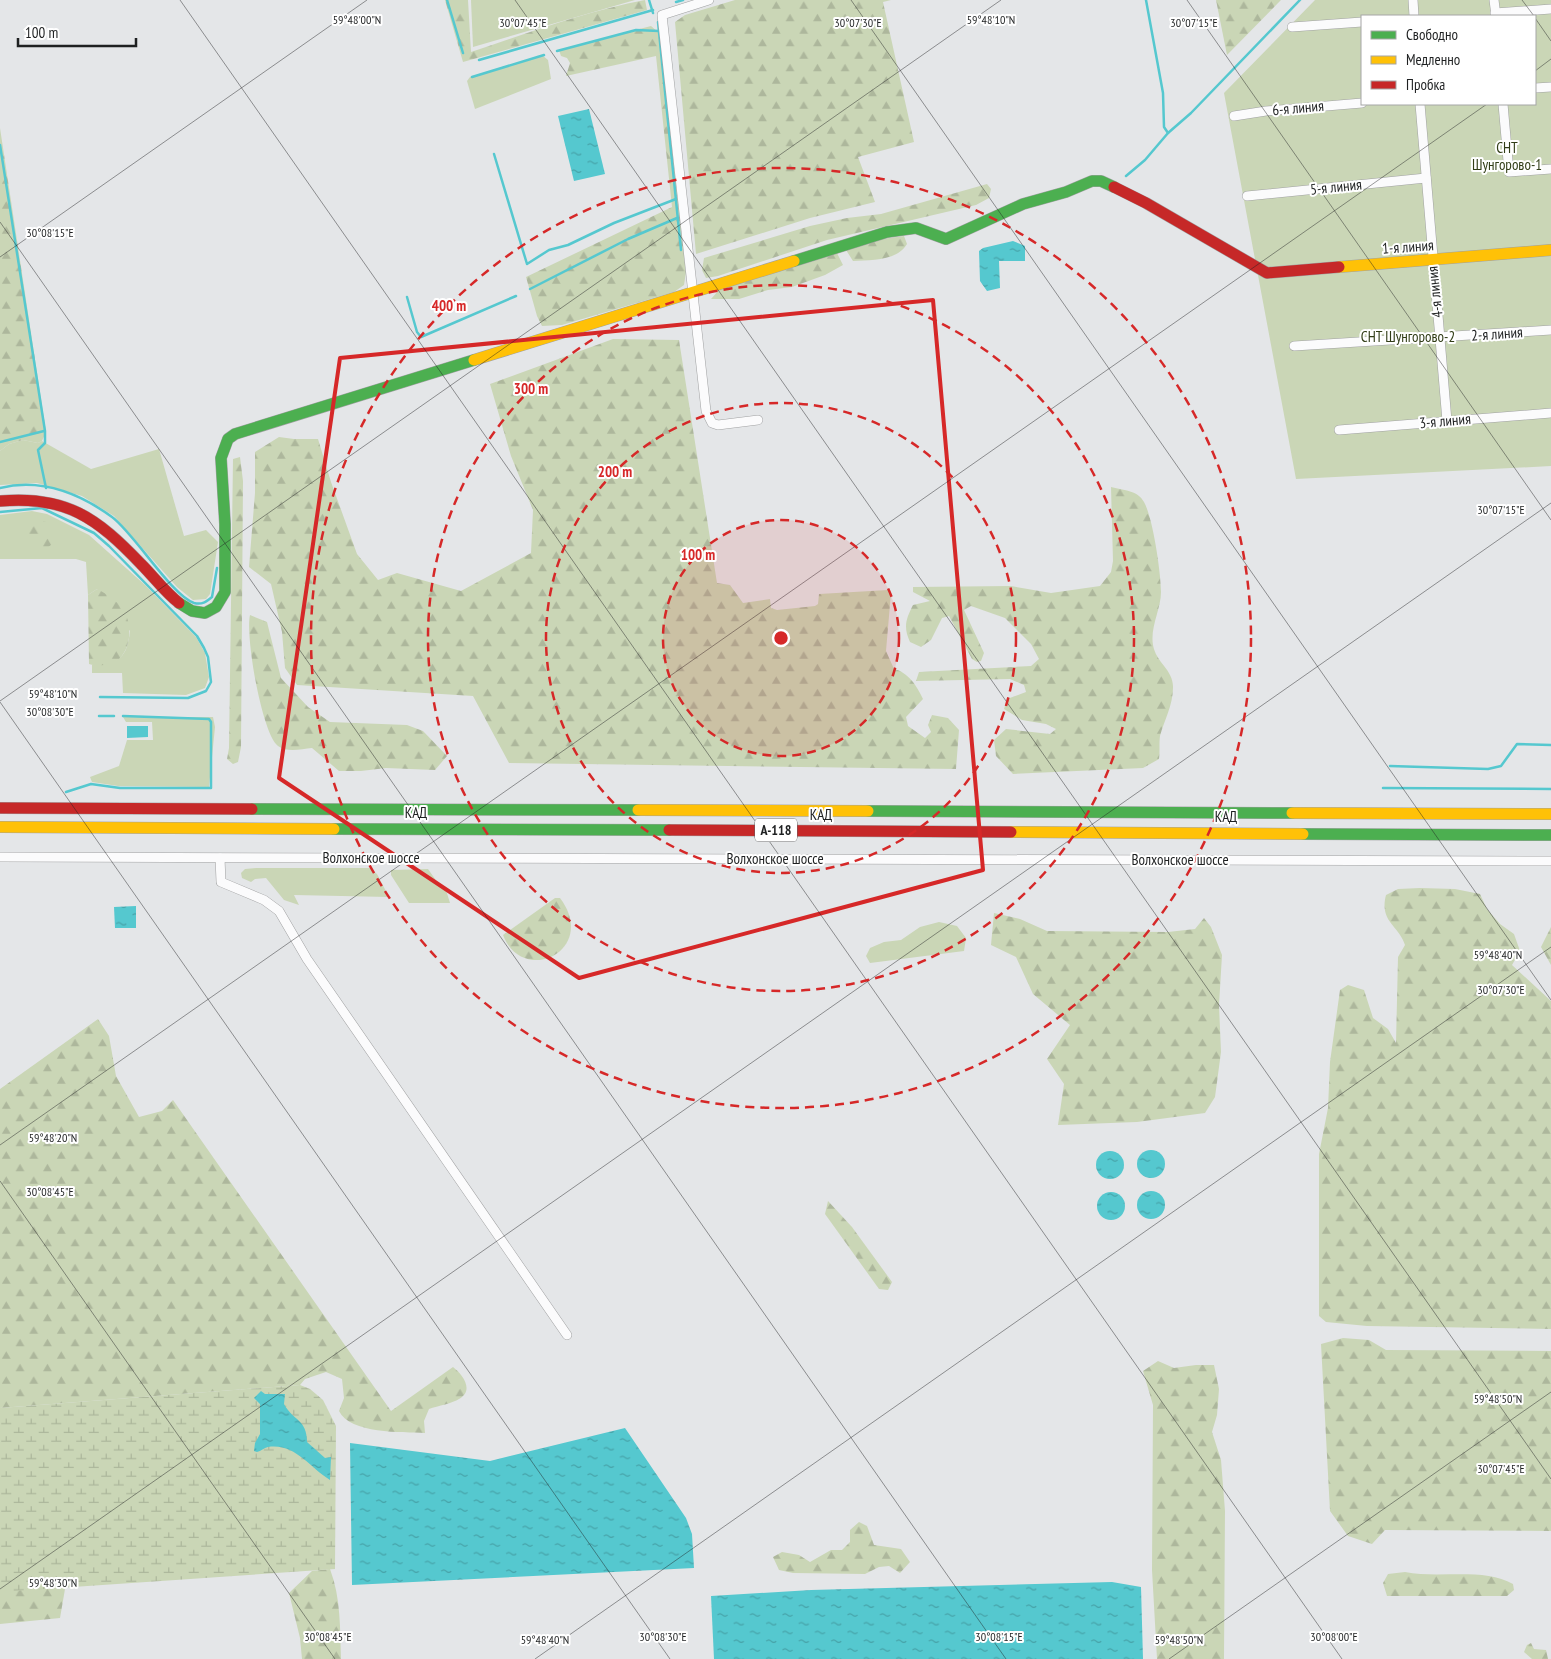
<svg xmlns="http://www.w3.org/2000/svg" width="1551" height="1659" viewBox="0 0 1551 1659" font-family="'PT Sans Narrow',sans-serif">
  <style>
    .green { fill: #cad6b6; fill-rule: evenodd }
    .forest { fill: url(#forest-firs) }
    .wetland { fill: url(#wetland-marsh) }
    .water { fill: url(#water-ripples) }
    .lines { fill: none; stroke-linecap: round; stroke-linejoin: round }
    .stream { stroke: #55c8cf; stroke-width: 2.5 }
    .street-casing { stroke: #a0a1a2; stroke-width: 10 }
    .fast-casing { stroke: #a0a1a2; stroke-width: 12 }
    .slow-casing { stroke: #a0a1a2; stroke-width: 12 }
    .jam-casing { stroke: #a0a1a2; stroke-width: 12 }
    .street { stroke: #fbfbfc; stroke-width: 9 }
    .fast { stroke: #4caf50; stroke-width: 11 }
    .slow { stroke: #ffc107; stroke-width: 11 }
    .jam { stroke: #c62828; stroke-width: 11 }
    .marked { fill: none; stroke: #d62828; stroke-width: 4; stroke-linejoin: round }
    .ticks { fill: none; stroke: #1e2021; stroke-width: 1; stroke-opacity: 0.45 }
    .ring { fill: none; stroke: #d62828; stroke-width: 2.5; stroke-dasharray: 9 6 }
    .labels { text-anchor: middle; stroke-width: 4; stroke-linejoin: round; paint-order: stroke }
    .shield { fill: #fff; stroke: #626364; stroke-width: 1 }
    .shield-label { font-size: 14px; font-weight: bold; fill: #1e2021 }
    .street-label { font-size: 15px; fill: #1e2021; stroke: #fff }
    .park-label { font-size: 15px; fill: #313d17; stroke: #fff }
    .ticks-label { font-size: 12px; text-anchor: middle; fill: #1e2021; stroke: #fff; stroke-width: 4; stroke-linejoin: round; paint-order: stroke }
    .centre { fill: #d62828; stroke: #fff; stroke-width: 2.5 }
    .ring-label { font-size: 15px; text-anchor: middle; font-weight: bold; fill: #d62828; stroke: #fff; stroke-width: 4; stroke-linejoin: round; paint-order: stroke }
  </style>
  <defs>
    <pattern id="forest-firs" width="22" height="20" patternUnits="userSpaceOnUse" patternTransform="scale(1.25)"><rect width="22" height="20" fill="#cad6b6"/><path d="M5 1l3.5 6h-7zM16 11l3.5 6h-7z" fill="#adb79c"/></pattern>
    <pattern id="wetland-marsh" width="20" height="14" patternUnits="userSpaceOnUse" patternTransform="scale(1.25)"><rect width="20" height="14" fill="#cad6b6"/><path d="M1 5h8M5 5V1M11 12h8M15 12V8" fill="none" stroke="#adb79c"/></pattern>
    <pattern id="water-ripples" width="26" height="14" patternUnits="userSpaceOnUse" patternTransform="scale(1.25)"><rect width="26" height="14" fill="#55c8cf"/><path d="M2 4q2-2 4 0t4 0M15 11q2-2 4 0t4 0" fill="none" stroke="#46a2a8"/></pattern>
  </defs>
  <rect width="100%" height="100%" fill="#e4e6e8"/>
  <g class="green">
    <polygon points="471,0 635,0 473,47"/>
    <path d="M 1315,0 L 1551,0 L 1551,466 L 1296,479 L 1224,93 ZM 1362,16 L 1535,16 L 1535,104 L 1362,104 Z"/>
    <polygon points="542,55 548,60 551,79 475,109 467,81 470,77"/>
    <polygon points="23,440 38,443 42,441 91,469 159,449 184,536 206,530 218,542 210,594 206,599 193,600 177,587 114,516 82,496 37,483 0,485 0,451 9,444"/>
    <path d="M 32,511 L 47,514 L 89,535 L 145,585 L 196,637 L 205,653 L 209,677 L 205,688 L 186,695 L 123,693 L 122,673 L 92,673 L 92,665 C 119,664 127,658 130,631 L 97,589 L 88,595 L 86,562 L 76,559 L 0,559 L 0,515 Z"/>
    <polygon points="123,717 213,717 215,727 209,787 118,786 92,782 90,777 119,766 127,740 153,740 152,722 126,722"/>
    <polygon points="256,868 370,868 377,874 389,897 294,895 299,905 284,900 266,878 255,879 251,882 242,878 241,873 245,869"/>
    <polygon points="428,869 440,886 446,890 450,903 409,903 391,875 391,870"/>
    <polygon points="939,922 957,926 966,938 964,951 870,963 866,956 870,948 884,942 901,940 920,927"/>
  </g>
  <g class="forest">
    <path d="M 445,0 L 468,0 L 471,52 C 528,33 586,11 645,0 L 647,10 L 463,62 Z"/>
    <polygon points="735,0 891,0 883,2 914,142 858,157 875,202 810,218 696,254 675,22 685,15"/>
    <polygon points="1216,0 1281,0 1227,55"/>
    <polygon points="651,26 658,32 662,53 686,272 684,285 674,292 562,325 542,326 537,316 526,277 672,207 656,56 566,76 570,63 567,58 561,56 559,50"/>
    <polygon points="0,128 46,432 42,441 38,443 23,440 9,444 0,451"/>
    <polygon points="987,184 991,189 989,198 976,205 827,240 718,276 706,278 702,270 704,258 810,226 847,218 881,214"/>
    <path d="M 904,236 L 907,244 C 897,261 871,260 853,261 L 846,250 L 874,240 Z"/>
    <polygon points="837,253 843,265 825,275 792,287 768,290 739,299 711,299 719,290"/>
    <path d="M 613,339 L 679,340 L 717,583 L 730,585 L 743,603 L 770,599 L 771,608 L 777,610 L 815,606 L 818,604 L 819,594 L 888,590 L 891,593 L 886,651 L 894,669 C 908,672 917,686 923,699 L 906,717 L 908,726 L 925,738 L 931,732 L 928,725 L 932,715 L 948,718 L 959,730 L 956,769 L 509,763 L 473,696 L 297,685 L 285,668 L 282,632 L 271,584 L 249,567 L 255,493 L 255,452 L 279,437 L 294,439 L 318,439 L 331,482 L 357,554 L 378,580 L 397,573 L 461,591 L 531,553 L 533,510 L 511,456 L 490,384 Z"/>
    <polygon points="240,457 243,481 241,747 238,762 233,764 227,759 229,748 233,459"/>
    <path d="M 1111,487 C 1122,490 1138,490 1144,502 C 1153,518 1161,573 1161,592 C 1161,609 1150,627 1153,645 C 1156,663 1174,670 1173,688 C 1173,705 1164,721 1160,736 C 1159,743 1160,752 1159,759 L 1143,768 L 1013,774 L 996,756 L 994,740 L 1006,729 L 1050,734 L 1056,729 L 1046,724 L 1022,720 L 1004,709 L 1007,699 L 1026,692 L 1024,685 L 1010,679 L 916,681 L 919,672 L 1031,666 L 1039,659 L 1031,644 L 1005,618 L 971,606 L 964,610 L 984,653 L 981,661 L 977,662 L 972,659 L 949,616 L 942,618 L 931,640 L 921,647 L 910,642 C 903,627 906,619 913,605 L 930,601 L 913,592 L 913,587 L 1011,586 L 1051,593 L 1100,586 L 1111,572 L 1113,561 Z"/>
    <circle cx="41" cy="535" r="14"/>
    <path d="M 97,589 C 107,594 121,603 126,615 C 134,633 128,663 105,665 C 99,665 94,666 89,664 L 88,595 Z"/>
    <path d="M 250,615 L 267,622 L 281,678 L 308,707 L 330,722 L 407,725 L 423,731 L 447,756 L 435,770 L 386,768 L 361,771 L 339,771 L 312,748 C 301,749 288,753 278,746 C 262,734 245,636 250,615 Z"/>
    <path d="M 1420,888 L 1455,889 L 1480,894 L 1487,909 L 1500,924 L 1514,934 L 1520,951 L 1512,965 L 1551,1001 L 1551,1329 L 1367,1326 L 1326,1322 L 1319,1316 L 1319,1154 L 1328,1108 L 1330,1062 L 1340,990 L 1348,985 L 1364,990 L 1373,1018 L 1388,1029 L 1396,1043 L 1398,957 L 1405,945 C 1399,925 1379,922 1386,895 L 1398,889 Z"/>
    <path d="M 555,898 L 560,898 C 599,950 523,987 503,935 Z"/>
    <polygon points="994,913 1020,919 1047,931 1168,932 1195,929 1204,918 1211,927 1222,955 1219,1005 1221,1052 1215,1097 1205,1113 1137,1122 1058,1125 1064,1084 1047,1059 1070,1025 1033,994 1016,957 991,945"/>
    <polygon points="1551,927 1551,965 1541,947"/>
    <path d="M 98,1019 L 109,1036 L 116,1076 L 139,1117 L 162,1111 L 173,1100 L 391,1411 L 453,1367 C 462,1374 475,1390 459,1399 C 453,1403 438,1406 429,1409 L 424,1421 L 425,1433 C 402,1432 350,1434 339,1411 L 344,1398 L 342,1379 L 326,1372 L 305,1379 L 300,1385 L 0,1408 L 0,1089 Z"/>
    <polygon points="828,1201 852,1227 892,1282 888,1290 879,1289 825,1214"/>
    <polygon points="1343,1338 1369,1340 1386,1350 1551,1351 1551,1531 1385,1530 1372,1544 1348,1536 1330,1511 1321,1344"/>
    <polygon points="1158,1361 1174,1368 1196,1365 1214,1365 1219,1389 1217,1415 1212,1432 1221,1460 1225,1511 1224,1659 1157,1659 1152,1570 1153,1405 1143,1371"/>
    <polygon points="859,1522 867,1526 874,1545 901,1549 910,1562 900,1573 889,1566 879,1567 865,1574 793,1573 779,1570 773,1557 782,1552 799,1555 810,1562 831,1550 842,1550 850,1542 850,1530"/>
    <path d="M 330,1569 C 341,1598 340,1629 341,1659 L 302,1659 L 300,1638 L 289,1593 L 312,1571 Z"/>
    <path d="M 1405,1572 C 1439,1579 1484,1567 1513,1584 L 1514,1590 L 1507,1596 L 1387,1596 L 1383,1583 L 1388,1574 Z"/>
    <polygon points="63,1573 65,1589 60,1618 0,1624 0,1575"/>
    <polygon points="1531,1643 1534,1649 1546,1650 1548,1659 1532,1659 1524,1652 1527,1645"/>
  </g>
  <polygon class="wetland" points="300,1385 310,1389 323,1400 336,1426 335,1569 0,1592 0,1408"/>
  <g class="water">
    <polygon points="589,109 605,174 574,181 558,116"/>
    <polygon points="1013,241 1025,246 1025,261 999,261 1000,288 987,291 980,281 979,251 983,248"/>
    <polygon points="127,726 148,726 148,737 127,738"/>
    <polygon points="136,906 136,928 115,928 114,907"/>
    <circle cx="1151" cy="1164" r="14"/>
    <circle cx="1110" cy="1165" r="14"/>
    <circle cx="1151" cy="1205" r="14"/>
    <circle cx="1111" cy="1206" r="14"/>
    <path d="M 261,1391 L 265,1394 L 285,1394 L 284,1404 C 293,1421 307,1419 307,1442 L 325,1458 L 331,1457 L 330,1480 C 309,1467 295,1443 268,1447 C 264,1448 261,1451 257,1452 L 254,1451 L 255,1443 L 260,1434 L 260,1404 L 254,1398 Z"/>
    <polygon points="625,1428 686,1518 692,1534 694,1568 352,1585 350,1443 490,1461"/>
    <polygon points="1112,1582 1141,1587 1143,1659 714,1659 711,1596 811,1590"/>
  </g>
  <g class="lines">
    <g class="stream">
      <polyline points="447,0 463,53"/>
      <polyline points="649,0 653,13"/>
      <polyline points="1146,0 1163,93 1164,127 1168,133"/>
      <polyline points="676,2 683,0"/>
      <polyline points="658,22 681,250"/>
      <polyline points="557,51 636,30 659,31"/>
      <polyline points="479,60 653,10"/>
      <polyline points="472,77 544,55"/>
      <polyline points="0,145 45,431 45,443 38,450 46,488"/>
      <polyline points="494,154 527,264 549,250 568,245 614,223 676,199"/>
      <polyline points="1126,176 1145,160 1168,133 1191,113 1300,0"/>
      <polyline points="530,289 628,239 677,218"/>
      <polyline points="407,297 417,332 421,337 516,296"/>
      <polyline points="0,442 44,431"/>
      <path d="M 0,488 C 41,478 79,493 112,517 C 134,533 172,596 194,603 C 202,605 206,602 212,597 L 217,568"/>
      <polyline points="0,512 42,508 94,533 109,546 197,636 204,648 208,657 211,682 206,691 188,698 100,697"/>
      <polyline points="99,716 114,716"/>
      <polyline points="1390,766 1488,769 1501,766 1517,744 1551,745"/>
      <polyline points="1383,788 1551,789"/>
      <polyline points="66,792 91,784 120,788 211,788 211,722 209,719 123,716"/>
    </g>
    <g class="street-casing">
      <g id="street">
        <polyline points="709,0 662,15 706,411 712,423 718,425 758,420"/>
        <polyline points="1413,0 1414,16"/>
        <polyline points="1494,0 1496,16"/>
        <polyline points="1495,13 1551,9"/>
        <polyline points="1292,27 1362,22"/>
        <polyline points="1535,88 1551,87"/>
        <polyline points="1420,104 1447,421"/>
        <polyline points="1503,104 1509,172 1551,169"/>
        <polyline points="1234,116 1266,111 1362,103"/>
        <polyline points="1247,196 1426,178"/>
        <polyline points="1294,346 1551,330"/>
        <polyline points="1339,430 1551,413"/>
        <polyline points="0,857 1551,861"/>
        <polyline points="220,858 221,882 264,900 279,911 307,959 567,1335"/>
      </g>
    </g>
    <g class="fast-casing">
      <g id="fast">
        <polyline points="794,261 887,232 916,228 946,239 1023,204 1066,192 1092,181 1101,181 1114,187"/>
        <polyline points="179,603 192,611 205,613 216,607 225,592 225,524 221,458 228,439 235,434 474,360"/>
        <polyline points="252,809 638,810"/>
        <polyline points="868,811 1292,813"/>
        <polyline points="334,829 669,830"/>
        <polyline points="1303,834 1551,835"/>
      </g>
    </g>
    <g class="slow-casing">
      <g id="slow">
        <polyline points="1339,267 1551,250"/>
        <polyline points="474,360 794,261"/>
        <polyline points="638,810 868,811"/>
        <polyline points="1292,813 1551,814"/>
        <polyline points="0,827 334,829"/>
        <polyline points="1011,832 1303,834"/>
      </g>
    </g>
    <g class="jam-casing">
      <g id="jam">
        <polyline points="1114,187 1146,203 1267,273 1339,267"/>
        <path d="M 0,501 C 66,495 97,518 141,564 C 154,577 165,592 179,603"/>
        <polyline points="0,808 252,809"/>
        <polyline points="669,830 1011,832"/>
      </g>
    </g>
    <use href="#street" class="street"/>
    <use href="#fast" class="fast"/>
    <use href="#slow" class="slow"/>
    <use href="#jam" class="jam"/>
  </g>
  <path class="marked" d="M 933,300 L 983,870 L 579,978 L 279,778 L 340,358 Z"/>
  <path class="ticks" d="M 180,0 L 1342,1659M 515,0 L 1551,1479M 851,0 L 1551,1000M 1187,0 L 1551,520M 1522,0 L 1534,16M 1535,18 L 1551,41M 1535,71 L 1551,59M 0,222 L 1006,1659M 0,257 L 367,0M 0,701 L 1001,0M 0,702 L 670,1659M 0,1145 L 1487,104M 0,1181 L 335,1659M 0,1589 L 1551,503M 535,1659 L 1551,947M 1169,1659 L 1551,1392"/>
  <circle cx="781" cy="638" r="118" fill="#d62828" fill-opacity=".12"/>
  <g class="ring">
    <circle cx="781" cy="638" r="118"/>
    <circle cx="781" cy="638" r="235"/>
    <circle cx="781" cy="638" r="353"/>
    <circle cx="781" cy="638" r="470"/>
  </g>
  <g class="labels">
    <rect class="shield" x="755" y="818.5" width="42" height="23" rx="4"/>
    <g class="shield-label">
      <text x="776" y="835">А-118</text>
    </g>
    <g class="street-label">
      <text transform="translate(1298 108) rotate(-5)" y="5">6-я линия</text>
      <text transform="translate(1336 187) rotate(-6)" y="5">5-я линия</text>
      <text transform="translate(1408 247) rotate(-4)" y="5">1-я линия</text>
      <text transform="translate(1435 292) rotate(-96)" y="5">4-я линия</text>
      <text transform="translate(1497 334) rotate(-4)" y="5">2-я линия</text>
      <text transform="translate(1445 421) rotate(-5)" y="5">3-я линия</text>
      <text x="416" y="818">КАД</text>
      <text x="821" y="820">КАД</text>
      <text x="1226" y="822">КАД</text>
      <text x="371" y="863">Волхонское шоссе</text>
      <text x="775" y="864">Волхонское шоссе</text>
      <text x="1180" y="865">Волхонское шоссе</text>
    </g>
    <g class="park-label">
      <text x="1507" y="153">СНТ<tspan x="1507" dy="17">Шунгорово-1</tspan></text>
      <text x="1408" y="342">СНТ Шунгорово-2</text>
    </g>
  </g>
  <g class="ticks-label">
    <text x="357" y="24">59°48'00"N</text>
    <text x="991" y="24">59°48'10"N</text>
    <text x="523" y="27">30°07'45"E</text>
    <text x="858" y="27">30°07'30"E</text>
    <text x="1194" y="27">30°07'15"E</text>
    <text x="50" y="237">30°08'15"E</text>
    <text x="1501" y="514">30°07'15"E</text>
    <text x="53" y="698">59°48'10"N</text>
    <text x="50" y="716">30°08'30"E</text>
    <text x="1498" y="959">59°48'40"N</text>
    <text x="1501" y="994">30°07'30"E</text>
    <text x="53" y="1142">59°48'20"N</text>
    <text x="50" y="1196">30°08'45"E</text>
    <text x="1498" y="1403">59°48'50"N</text>
    <text x="1501" y="1473">30°07'45"E</text>
    <text x="53" y="1587">59°48'30"N</text>
    <text x="328" y="1641">30°08'45"E</text>
    <text x="663" y="1641">30°08'30"E</text>
    <text x="999" y="1641">30°08'15"E</text>
    <text x="1334" y="1641">30°08'00"E</text>
    <text x="545" y="1644">59°48'40"N</text>
    <text x="1179" y="1644">59°48'50"N</text>
  </g>
  <circle cx="781" cy="638" r="8" class="centre"/>
  <g class="ring-label">
    <text x="449" y="311">400 m</text>
    <text x="531" y="394">300 m</text>
    <text x="615" y="477">200 m</text>
    <text x="698" y="560">100 m</text>
  </g>
  <rect x="1361" y="15" width="175" height="90" fill="#ffffff" stroke="#a5a6a6"/>
  <rect x="1371" y="31" width="25" height="8" fill="#4caf50" stroke="#a5a6a6"/>
  <text x="1406" y="40" font-size="15" fill="#1e2021">Свободно</text>
  <rect x="1371" y="56" width="25" height="8" fill="#ffc107" stroke="#a5a6a6"/>
  <text x="1406" y="65" font-size="15" fill="#1e2021">Медленно</text>
  <rect x="1371" y="81" width="25" height="8" fill="#c62828" stroke="#a5a6a6"/>
  <text x="1406" y="90" font-size="15" fill="#1e2021">Пробка</text>
  <path d="M18 38v8h118v-8" fill="none" stroke="#1e2021" stroke-width="2.5"/>
  <text x="25" y="38" font-size="15" fill="#1e2021" stroke="#ffffff" stroke-width="4" paint-order="stroke">100 m</text>
</svg>
